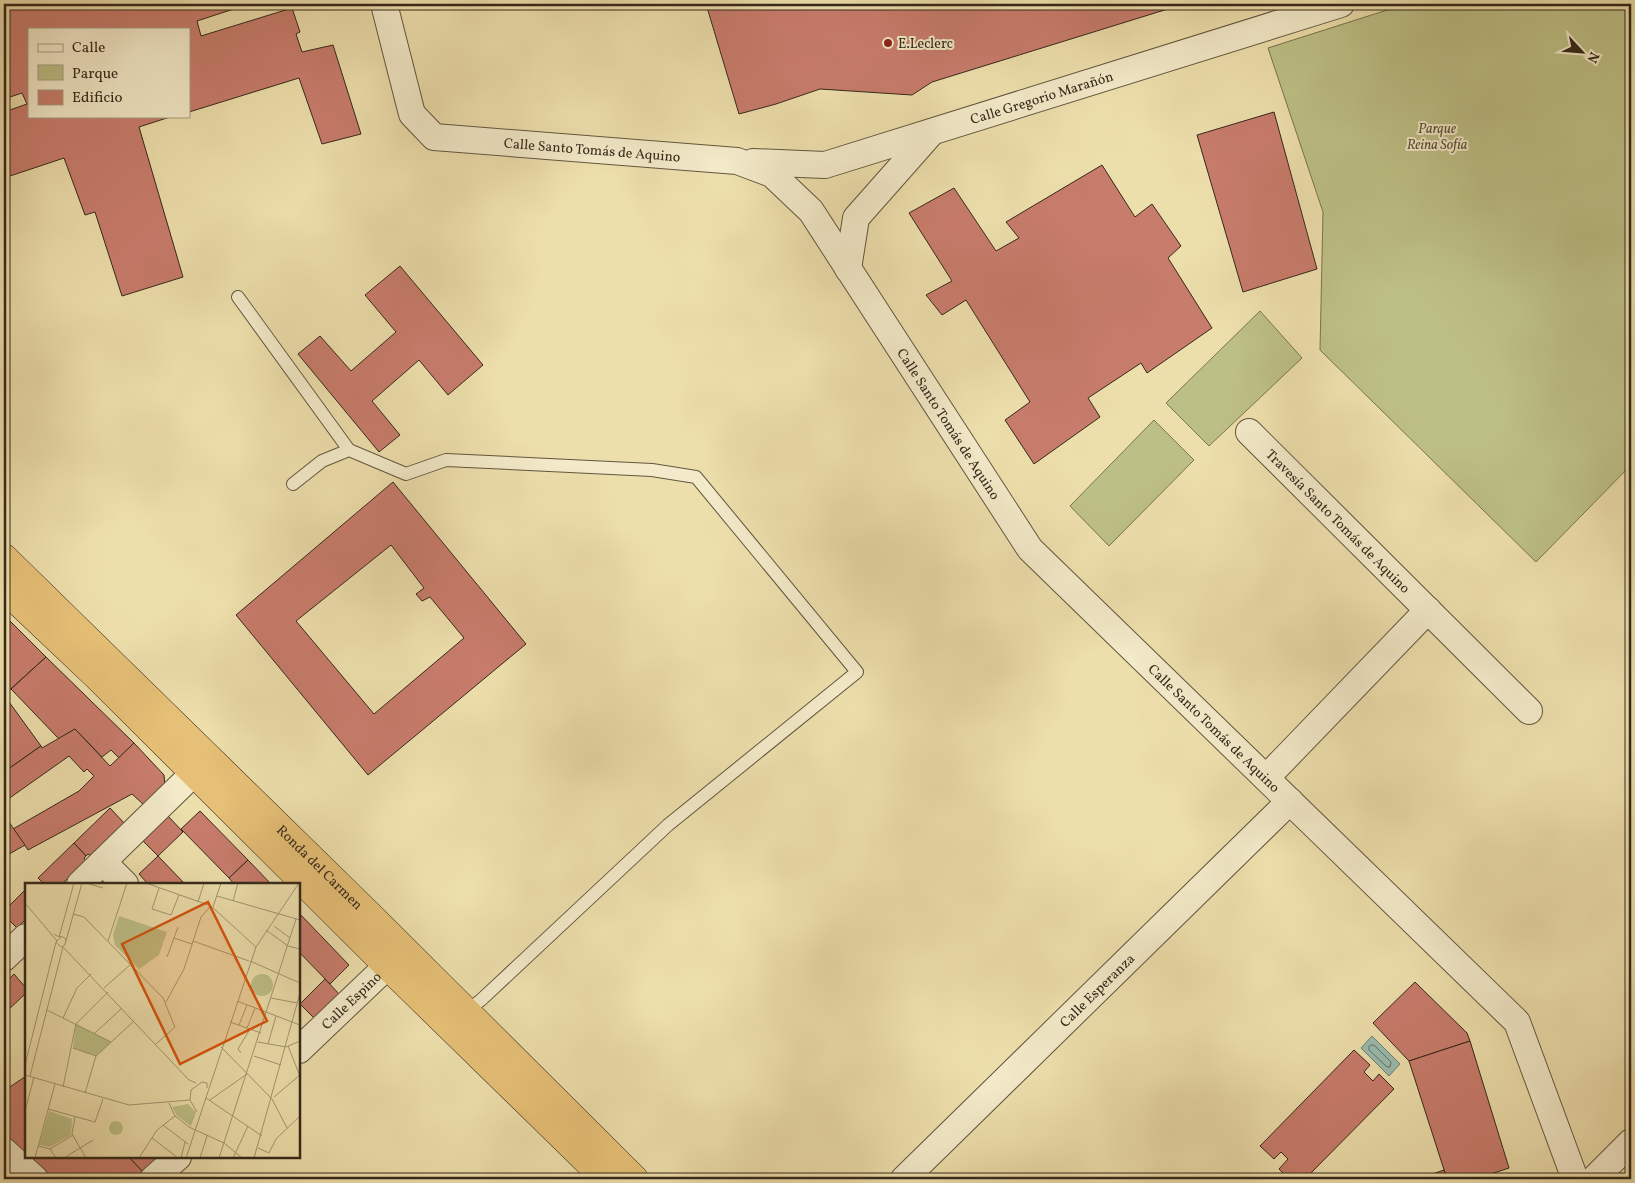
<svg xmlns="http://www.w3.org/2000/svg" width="1635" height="1183" viewBox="0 0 1635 1183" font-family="Vollkorn,serif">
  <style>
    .green { fill: #bdc086; stroke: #787450 }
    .water { fill: #9abcb0; stroke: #718174 }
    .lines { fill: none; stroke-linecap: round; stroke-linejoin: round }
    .shore { stroke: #677265; stroke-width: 1 }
    .building { fill: #c87c6c; stroke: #34281a; fill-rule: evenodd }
    .service-casing { stroke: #62563e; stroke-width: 14 }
    .minor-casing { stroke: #62563e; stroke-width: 28 }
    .trunk-casing { stroke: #34281a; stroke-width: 29 }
    .service { stroke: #f3eac9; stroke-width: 12 }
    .minor { stroke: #f3eac9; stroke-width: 26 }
    .trunk { stroke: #e6c076; stroke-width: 28 }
    .poi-dot { fill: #8f2418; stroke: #f3eac9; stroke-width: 2 }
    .labels { text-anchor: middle; stroke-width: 4; stroke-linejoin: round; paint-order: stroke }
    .poi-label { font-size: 14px; fill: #34281a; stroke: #f3eac9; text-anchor: start }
    .street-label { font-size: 14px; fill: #34281a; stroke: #f3eac9 }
    .park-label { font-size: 14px; font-style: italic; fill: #564e35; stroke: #f3eac9 }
    .inset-road { fill: none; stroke: #a39672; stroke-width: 1 }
    .view { fill: #d6540d; fill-opacity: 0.15; stroke: #d6540d; stroke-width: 2.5 }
    .inset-edge { fill: none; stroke: #34281a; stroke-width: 2.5 }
  </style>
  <rect width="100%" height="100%" fill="#eddfac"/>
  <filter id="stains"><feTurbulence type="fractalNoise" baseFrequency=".004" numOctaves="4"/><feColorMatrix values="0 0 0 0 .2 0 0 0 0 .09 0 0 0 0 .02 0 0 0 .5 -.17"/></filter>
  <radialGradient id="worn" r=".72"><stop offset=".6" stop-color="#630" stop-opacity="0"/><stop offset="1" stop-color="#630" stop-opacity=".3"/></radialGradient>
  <g class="green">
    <polygon points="1406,4 1631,4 1631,465 1536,562 1320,350 1323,212 1268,48"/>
    <polygon points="1260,311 1302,358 1209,446 1166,403"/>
    <polygon points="1154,420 1194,460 1109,546 1070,506"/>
  </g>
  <polygon class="water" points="1372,1036 1400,1064 1389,1076 1361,1048"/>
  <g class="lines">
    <polygon class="shore" points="1371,1045 1374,1045 1391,1062 1390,1067 1387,1067 1369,1050 1369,1047"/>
  </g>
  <g class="building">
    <polygon points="19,4 249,4 197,21 201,36 292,8 300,32 296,34 302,52 333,45 361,134 322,144 299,78 189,112 189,29 29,29 29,116 173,116 139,127 183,277 122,296 95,212 85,215 64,158 4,178 4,112 27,104 22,93 4,99 4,8"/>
    <polygon points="706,4 1184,4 932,82 912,95 820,89 776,104 739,114"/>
    <polygon points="1274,112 1317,269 1243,292 1197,135"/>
    <polygon points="1102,165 1135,217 1152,204 1181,246 1168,258 1212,328 1147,373 1141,363 1088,398 1100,417 1034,464 1005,420 1030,402 966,300 942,315 926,295 952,281 909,213 954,188 996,251 1019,238 1006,222"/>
    <polygon points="400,266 483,365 448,395 419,360 372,401 400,435 379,452 298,354 320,336 351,371 396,332 365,295"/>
    <path d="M 393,482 L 526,644 L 368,775 L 236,615 ZM 391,545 L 424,588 L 416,594 L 422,601 L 430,597 L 464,638 L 374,714 L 296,621 Z"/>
    <polygon points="4,615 46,657 4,695 41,746 4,772"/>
    <polygon points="46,657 134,743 119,758 111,750 102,757 75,729 59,739 11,689"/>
    <polygon points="75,729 110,766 134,743 164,775 165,786 144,805 132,794 28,850 13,829 79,791 94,776 87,769 84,772 69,756 4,802 4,772 41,746 42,748"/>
    <polygon points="110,808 125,824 91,856 88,854 86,856 74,843"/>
    <polygon points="200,811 248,860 229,878 181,829"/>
    <polygon points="4,815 25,845 4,857"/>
    <polygon points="168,816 183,832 158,856 143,841"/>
    <polygon points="74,843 86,856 84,858 86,861 62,884 44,884 38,878"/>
    <polygon points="158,856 185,884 148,884 139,874"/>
    <polygon points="248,860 271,884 234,884 229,878"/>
    <polygon points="26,889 26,919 17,928 4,915 4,911"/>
    <polygon points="299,913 349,965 330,984 299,952"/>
    <polygon points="14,974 26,988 26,993 4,1014 4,984"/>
    <polygon points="325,979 340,995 315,1019 300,1004"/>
    <polygon points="1415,982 1467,1033 1470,1041 1409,1061 1373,1023"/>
    <polygon points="1470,1041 1509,1168 1476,1179 1447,1179 1409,1061"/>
    <polygon points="1354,1050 1370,1065 1364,1072 1373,1081 1379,1074 1394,1089 1305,1179 1289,1179 1279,1169 1288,1159 1281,1152 1274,1159 1260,1146"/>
    <polygon points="26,1076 26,1155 4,1135 4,1091"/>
    <polygon points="28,1157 129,1157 143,1172 136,1179 53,1179"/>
    <polygon points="129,1157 160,1157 143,1172"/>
    <polygon points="1444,1170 1447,1179 1418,1179"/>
  </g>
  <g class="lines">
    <g class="service-casing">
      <g id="service">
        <polyline points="238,297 349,450"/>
        <polyline points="293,484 322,461 349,450 406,474 446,460 652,470 696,477 857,672 668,825 481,1000 465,1012"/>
      </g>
    </g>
    <g class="minor-casing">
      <g id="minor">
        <path id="s1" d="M 384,4 L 412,114 L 434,137 L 737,161 L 772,174 L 811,211 L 1030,549 L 1517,1022 L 1575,1179"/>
        <path id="s2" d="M 753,162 L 825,165 L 1341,4"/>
        <polyline points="848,269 856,218 932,132"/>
        <path id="s3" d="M 1249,432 L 1529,711"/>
        <polyline points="1266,778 1428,610"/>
        <polyline points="103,862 125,884"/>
        <polyline points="80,884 194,773"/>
        <polyline points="4,958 26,937"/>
        <path id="s4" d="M 299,1050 L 404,950"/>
        <polyline points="4,1151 35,1179"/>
        <polyline points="153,1179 178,1157"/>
        <path id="s5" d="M 904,1179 L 1290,801"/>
        <polyline points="1594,1179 1631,1142"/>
      </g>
    </g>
    <g class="trunk-casing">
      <g id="trunk">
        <path id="s6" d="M 4,558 L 371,917 L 634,1179"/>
        <polyline points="4,588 98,677 388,966 606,1179"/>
      </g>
    </g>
    <use href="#service" class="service"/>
    <use href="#minor" class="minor"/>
    <use href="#trunk" class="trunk"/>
  </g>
  <circle class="poi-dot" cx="888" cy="43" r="5"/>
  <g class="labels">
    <g class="poi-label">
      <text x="898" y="48">E.Leclerc</text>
    </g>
    <g class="street-label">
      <text dy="5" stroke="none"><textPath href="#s2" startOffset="299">Calle Gregorio Marañón</textPath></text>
      <text dy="5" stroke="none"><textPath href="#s1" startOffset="304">Calle Santo Tomás de Aquino</textPath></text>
      <text dy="5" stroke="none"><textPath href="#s1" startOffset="794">Calle Santo Tomás de Aquino</textPath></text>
      <text dy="5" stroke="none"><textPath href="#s3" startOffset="126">Travesía Santo Tomás de Aquino</textPath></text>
      <text dy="5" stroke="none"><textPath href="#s1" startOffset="1200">Calle Santo Tomás de Aquino</textPath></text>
      <text dy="5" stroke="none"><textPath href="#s6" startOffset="442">Ronda del Carmen</textPath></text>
      <text dy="5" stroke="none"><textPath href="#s5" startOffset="270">Calle Esperanza</textPath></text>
      <text dy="5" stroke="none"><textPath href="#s4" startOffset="72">Calle Espino</textPath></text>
    </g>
    <g class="park-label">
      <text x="1437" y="133">Parque<tspan x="1437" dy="16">Reina Sofía</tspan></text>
    </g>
  </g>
  <g transform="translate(25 883)">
    <rect width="275" height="275" fill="#eddfac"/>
    <path d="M 94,33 L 142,49 L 134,72 L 114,86 L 90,62 L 88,52 ZM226 102a11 11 0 1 1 22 0a11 11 0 1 1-22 0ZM 51,141 L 86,159 L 71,173 L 48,165 ZM 163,221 L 171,229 L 166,243 L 152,233 L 147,224 ZM 24,228 L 47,236 L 46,252 L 25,264 L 14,262 ZM84 245a7 7 0 1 1 14 0a7 7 0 1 1-14 0Z" fill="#bdc086"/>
    <path class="inset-road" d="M 61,0 L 78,5M 121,0 L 186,23 L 231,64M 134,5 L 127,26 L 146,32 L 154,12M 192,13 L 275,37M 208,18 L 213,0M 173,19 L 179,0M 0,20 L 32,58M 188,24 L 196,0M 48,31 L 59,34 L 138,115 L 150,144 L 131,161M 249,43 L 265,55M 241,47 L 263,63 L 275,66M 29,51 L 32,53 L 38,54 L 41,56 L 40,62 L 36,64 L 31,59 L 36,54M 34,54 L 49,0M 149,55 L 167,61M 41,58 L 57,0M 83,58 L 102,0M 168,58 L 224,78M 38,64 L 164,197 L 171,200M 142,74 L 153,44M 225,78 L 275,100M 79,105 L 106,81M 246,115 L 272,120M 212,118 L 275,142M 141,119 L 159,86 L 176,34 L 186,23M 22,127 L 86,159M 38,135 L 52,105 L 66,91M 205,139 L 236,150M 51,141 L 83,109M 214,142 L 222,122M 222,145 L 230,125M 70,150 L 97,125M 233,159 L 261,164 L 275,158M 243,161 L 251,133M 263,163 L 275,193M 196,164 L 247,216 L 262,245M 48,165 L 71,173M 216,170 L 213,166 L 225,146M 229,173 L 256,182M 0,182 L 31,59M 0,192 L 104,222 L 165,217M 5,193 L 38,64M 38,204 L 51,141M 60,210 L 71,173 L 109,138M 249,214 L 275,192M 181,215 L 237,253M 185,217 L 222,191M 144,220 L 150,233 L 164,244 L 199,260 L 217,275M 23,226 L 70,239 L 78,216M 0,228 L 9,194M 172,229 L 165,217 L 166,207 L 177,199 L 182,200 L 182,205M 50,234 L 47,251 L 61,275M 138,242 L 163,261M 127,255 L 153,275M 13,263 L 25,266 L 31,275M 233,265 L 244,270 L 251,256 L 275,233M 25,266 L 48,252M 10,275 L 30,201M 39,275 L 68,257M 114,275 L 132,247 L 150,233M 156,275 L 160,259M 161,275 L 231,64 L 274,0M 175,275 L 182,253M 194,275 L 271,36M 208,275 L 223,243M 229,275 L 275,110"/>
    <path class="view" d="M 183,19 L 242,138 L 155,181 L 97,61 Z"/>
    <rect width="275" height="275" class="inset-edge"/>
  </g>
  <rect width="1635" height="1183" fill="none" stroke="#eddfac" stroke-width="20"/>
  <rect x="5" y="5" width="1625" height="1173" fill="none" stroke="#34281a" stroke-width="2.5"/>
  <rect x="10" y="10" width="1615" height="1163" fill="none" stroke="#34281a"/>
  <rect x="28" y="28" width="162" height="90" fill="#f3eac9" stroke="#a79c83"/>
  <rect x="38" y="44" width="25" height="8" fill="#f3eac9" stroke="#a79c83"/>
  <text x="72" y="52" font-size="15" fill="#34281a">Calle</text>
  <rect x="38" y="65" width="25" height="15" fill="#bdc086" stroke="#a79c83"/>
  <text x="72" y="78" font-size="15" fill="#34281a">Parque</text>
  <rect x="38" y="90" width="25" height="15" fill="#c87c6c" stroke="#a79c83"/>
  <text x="72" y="102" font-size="15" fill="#34281a">Edificio</text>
  <g transform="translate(1582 52) rotate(116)" stroke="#f3eac9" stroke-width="4" paint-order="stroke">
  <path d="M0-4L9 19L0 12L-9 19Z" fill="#34281a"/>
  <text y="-8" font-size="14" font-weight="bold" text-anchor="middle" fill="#34281a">N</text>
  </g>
  <rect width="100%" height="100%" filter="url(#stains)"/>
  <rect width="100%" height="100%" fill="url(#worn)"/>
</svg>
